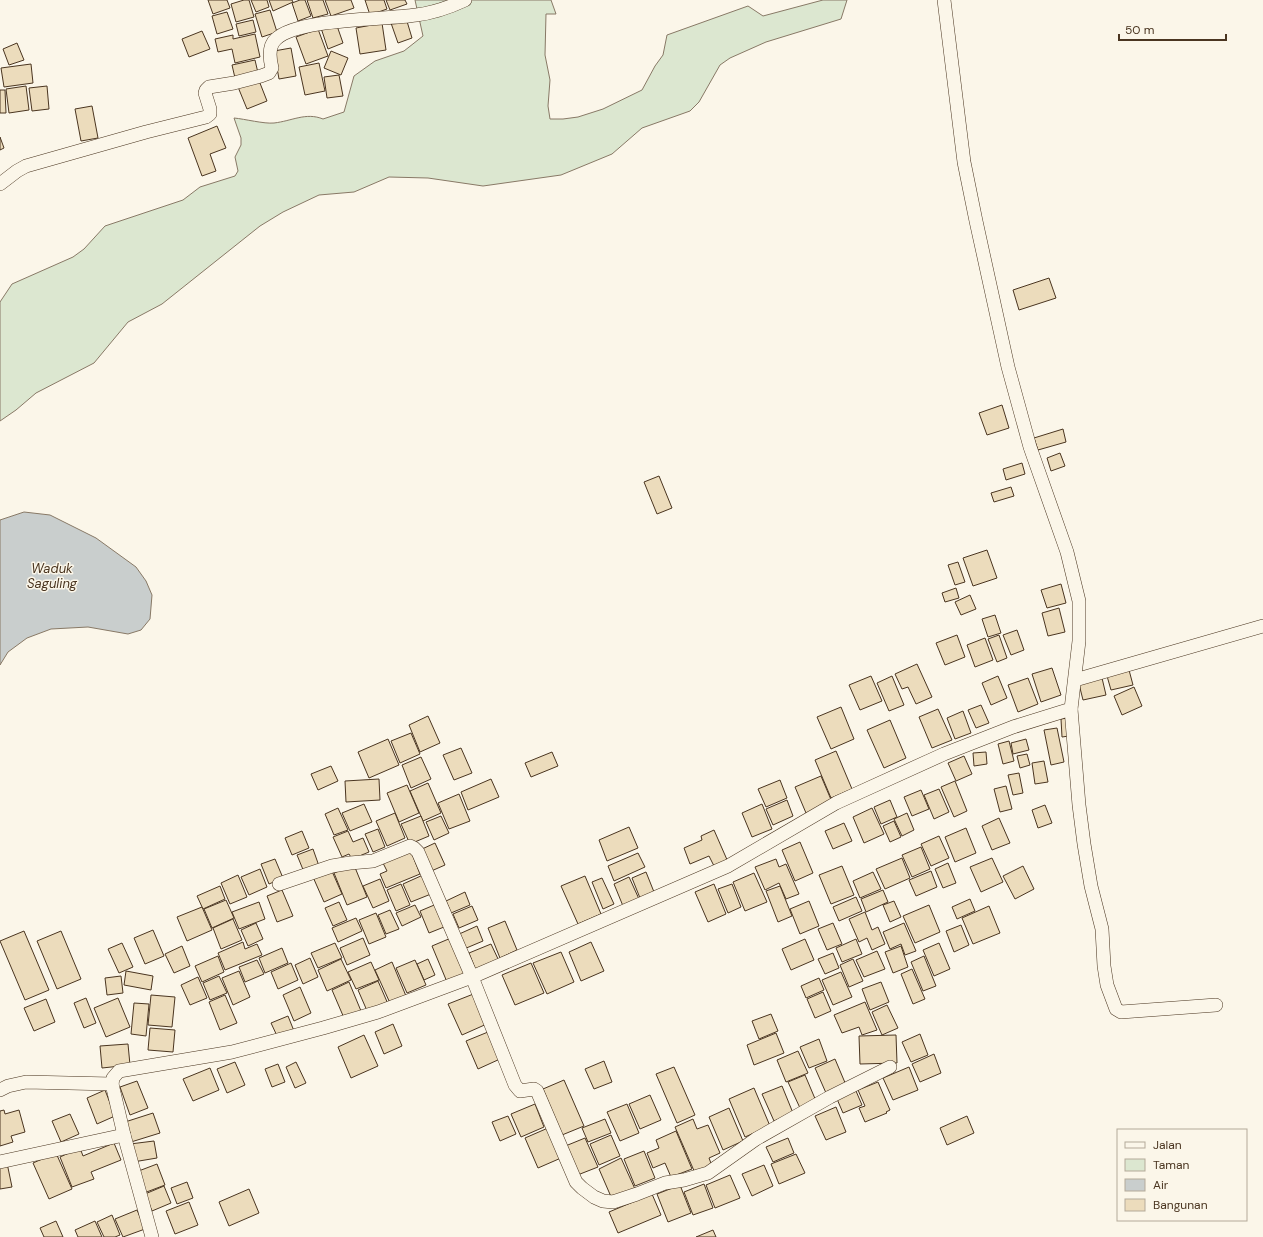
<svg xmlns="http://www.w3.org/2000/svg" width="1263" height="1237" viewBox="0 0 1263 1237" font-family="'DM Sans',sans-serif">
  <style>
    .green { fill: #dce7d0; stroke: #887966 }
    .water { fill: #c9cecd; stroke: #887966 }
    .building { fill: #ecdcbc; stroke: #4a3520 }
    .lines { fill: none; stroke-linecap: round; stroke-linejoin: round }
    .minor-casing { stroke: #4a3520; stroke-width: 14 }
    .minor { stroke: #fbf6e9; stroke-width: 13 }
    .labels { text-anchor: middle; stroke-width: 3; stroke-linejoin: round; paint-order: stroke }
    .water-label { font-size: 13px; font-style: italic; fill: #4a3520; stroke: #fbf6e9 }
  </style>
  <rect width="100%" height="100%" fill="#fbf6e9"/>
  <path class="green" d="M 415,0 L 551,0 L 556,14 L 546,14 L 545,55 L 550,80 L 548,106 L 550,119 L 563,119 L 578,117 L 603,109 L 642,90 L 655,66 L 663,55 L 667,35 L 748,6 L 763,16 L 823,0 L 847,0 L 841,19 L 766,42 L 730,58 L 720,65 L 699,102 L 690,111 L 642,128 L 612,154 L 561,175 L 483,186 L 428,178 L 389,177 L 354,192 L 319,195 L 283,212 L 260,226 L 162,304 L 128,322 L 94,363 L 36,393 L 16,410 L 0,421 L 0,302 L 12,284 L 73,257 L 84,249 L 105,226 L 183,200 L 200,187 L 235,176 L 238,171 L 235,157 L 241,145 L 241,138 L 234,118 C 245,119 264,124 274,123 C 292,121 306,112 323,119 L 344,112 L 354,76 L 375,61 L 404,51 L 423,36 Z"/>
  <polygon class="water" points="24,512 50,515 96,538 136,567 146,581 152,595 150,619 141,630 128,634 88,627 51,629 27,638 8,652 0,665 0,520"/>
  <g class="building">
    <polygon points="208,0 227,0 230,8 213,14"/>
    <polygon points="244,0 249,0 254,17 236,22 231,4"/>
    <polygon points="251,0 267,0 269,7 256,12"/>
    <polygon points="269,0 292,0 293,2 273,11"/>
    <polygon points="300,0 305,0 311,16 298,21 292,3"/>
    <polygon points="307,0 323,0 328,14 313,18"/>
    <polygon points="325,0 351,0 354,8 331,16"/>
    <polygon points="365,0 384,0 387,9 370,15"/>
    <polygon points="386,0 405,0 407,4 390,10"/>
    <polygon points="270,10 277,32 262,37 255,14"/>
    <polygon points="227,12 233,29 217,34 212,16"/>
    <polygon points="406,18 412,38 398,43 391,23"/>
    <polygon points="253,20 256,32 239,36 236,24"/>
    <polygon points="336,23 343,43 328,49 321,28"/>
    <polygon points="382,23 386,50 360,54 356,28"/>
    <polygon points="318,29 328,56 306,64 296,37"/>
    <polygon points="202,31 210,49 189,57 182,39"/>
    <polygon points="255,34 260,57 235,63 232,49 218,52 215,39 233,35 233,39"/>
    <polygon points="17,43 24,60 9,65 3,49"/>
    <polygon points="291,48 296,76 279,79 274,51"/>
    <polygon points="331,51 348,58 341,75 324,68"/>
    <polygon points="255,60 258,73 235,78 232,65"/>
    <polygon points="319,63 325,91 305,95 299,67"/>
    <polygon points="31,64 33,83 4,87 1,68"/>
    <polygon points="339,75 343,96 327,98 324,77"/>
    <polygon points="258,78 267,101 247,109 238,87"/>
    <polygon points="26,86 29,110 9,113 6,89"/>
    <polygon points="47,86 49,109 32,111 29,88"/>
    <polygon points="0,90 5,90 6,113 0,113"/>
    <polygon points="92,106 98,138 81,141 75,109"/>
    <polygon points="217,126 226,148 210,154 216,171 202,176 188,138"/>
    <polygon points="0,137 4,148 0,150"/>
    <polygon points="1049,278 1056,298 1019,310 1013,290"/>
    <polygon points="1002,405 1009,428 987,435 979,413"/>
    <polygon points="1063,429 1066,442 1038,450 1034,438"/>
    <polygon points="1060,453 1065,466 1051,471 1047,458"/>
    <polygon points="1022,463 1025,474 1006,480 1003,469"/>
    <polygon points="659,476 672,508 657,514 644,482"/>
    <polygon points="1011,487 1014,496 994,502 991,493"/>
    <polygon points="987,550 997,578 973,586 963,558"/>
    <polygon points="958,562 965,582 955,585 948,565"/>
    <polygon points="1061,584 1066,603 1047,608 1041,590"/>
    <polygon points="956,588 959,598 945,602 942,593"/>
    <polygon points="970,595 976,609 961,615 955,602"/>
    <polygon points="1059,608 1065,632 1048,636 1042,613"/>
    <polygon points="995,615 1001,633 988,637 982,619"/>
    <polygon points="1017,630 1024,650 1011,655 1003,635"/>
    <polygon points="957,635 965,657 945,665 936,643"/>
    <polygon points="999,635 1007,658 997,662 988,639"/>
    <polygon points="985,638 993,660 975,667 967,645"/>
    <polygon points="917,664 932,697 916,704 908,687 902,689 895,674"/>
    <polygon points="1052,668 1061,695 1041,702 1032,674"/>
    <polygon points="1129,670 1133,685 1111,690 1107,676"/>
    <polygon points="871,676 882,701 860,710 849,685"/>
    <polygon points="892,676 904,705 889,711 877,683"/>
    <polygon points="998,676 1007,698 991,705 982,683"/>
    <polygon points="1028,678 1038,704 1018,712 1008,685"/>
    <polygon points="1102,678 1106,695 1083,700 1079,684"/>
    <polygon points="1134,687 1142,706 1122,715 1114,696"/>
    <polygon points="981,705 989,723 976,728 968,710"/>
    <polygon points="841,707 854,739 831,749 817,717"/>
    <polygon points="938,709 952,740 932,748 919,717"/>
    <polygon points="963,711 971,733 955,739 947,718"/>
    <polygon points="428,716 440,743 420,752 409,725"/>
    <polygon points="1067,718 1069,736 1062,737 1061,719"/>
    <polygon points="890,720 906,758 884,768 867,730"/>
    <polygon points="1057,728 1064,762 1051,765 1044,730"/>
    <polygon points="411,733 420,754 400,763 391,741"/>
    <polygon points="388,739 399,765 369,778 358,752"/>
    <polygon points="1026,739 1029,750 1013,754 1011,743"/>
    <polygon points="1009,741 1014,761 1003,764 998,744"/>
    <polygon points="461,748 472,773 454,780 443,755"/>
    <polygon points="836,751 852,789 831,798 815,760"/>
    <polygon points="552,752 558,766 531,777 525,763"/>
    <polygon points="986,752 987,764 974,766 973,753"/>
    <polygon points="1027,754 1030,765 1020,768 1017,756"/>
    <polygon points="964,756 972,774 956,781 948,763"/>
    <polygon points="421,757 431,779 411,788 402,765"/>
    <polygon points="1044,761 1048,782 1035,784 1032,763"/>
    <polygon points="331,766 338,781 318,790 311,774"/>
    <polygon points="1019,773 1023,793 1013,795 1008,775"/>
    <polygon points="821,776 832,802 806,813 795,787"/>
    <polygon points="379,779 380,800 346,802 345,781"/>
    <polygon points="491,779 499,797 468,810 461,792"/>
    <polygon points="780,780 787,798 766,807 758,789"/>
    <polygon points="955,781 967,811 954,817 941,787"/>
    <polygon points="428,783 441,813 423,821 410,791"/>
    <polygon points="407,785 419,813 399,822 387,793"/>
    <polygon points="1006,786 1012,809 1000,812 994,789"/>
    <polygon points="939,789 949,812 934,819 924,795"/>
    <polygon points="921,790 929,809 912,816 904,797"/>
    <polygon points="459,794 470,821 449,829 438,803"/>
    <polygon points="787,800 793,816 773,825 766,809"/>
    <polygon points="890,800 897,817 881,824 874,807"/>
    <polygon points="364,804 372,822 350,831 342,813"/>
    <polygon points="762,804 772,829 752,837 742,813"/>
    <polygon points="1045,805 1052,823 1038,828 1032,810"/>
    <polygon points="338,808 348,830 334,835 325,814"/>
    <polygon points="872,808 884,834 864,843 853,817"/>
    <polygon points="395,813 405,838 387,846 376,821"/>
    <polygon points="907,813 914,830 902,836 894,819"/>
    <polygon points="421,816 429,836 410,844 401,824"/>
    <polygon points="441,816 449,833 434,840 426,822"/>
    <polygon points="999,818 1010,843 992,850 982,826"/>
    <polygon points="894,821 901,837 890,842 883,826"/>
    <polygon points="844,823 852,841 833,849 825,831"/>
    <polygon points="629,827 638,848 607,861 599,840"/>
    <polygon points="966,828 976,853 955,862 945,837"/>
    <polygon points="378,829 385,847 373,852 365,834"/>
    <polygon points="714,830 728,862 715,868 709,856 690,864 684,848 702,840 701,836"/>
    <polygon points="302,831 309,848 292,855 285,838"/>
    <polygon points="348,831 353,842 363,838 369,852 352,859 349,854 342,857 333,837"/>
    <polygon points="939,836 949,858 931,866 921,844"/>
    <polygon points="800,842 813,873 795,881 782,850"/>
    <polygon points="435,843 445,865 429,872 420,850"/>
    <polygon points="921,847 930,869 912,877 902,855"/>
    <polygon points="313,849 319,866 304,872 297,855"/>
    <polygon points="410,849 420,874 386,888 380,874 387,871 382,861"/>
    <polygon points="638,853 645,867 614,881 608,866"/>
    <polygon points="902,858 910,878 885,889 876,869"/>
    <polygon points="992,858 1003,882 981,892 970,867"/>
    <polygon points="275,859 283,878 269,884 261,864"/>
    <polygon points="776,859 779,867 786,864 799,894 786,899 779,883 765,890 755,867"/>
    <polygon points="948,863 956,883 943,888 935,869"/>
    <polygon points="354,865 367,897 347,905 334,873"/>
    <polygon points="842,866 854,895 831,904 819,875"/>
    <polygon points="1023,866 1034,889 1015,899 1003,876"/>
    <polygon points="260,869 267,887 249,895 241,877"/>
    <polygon points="331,869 342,894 324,902 313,877"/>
    <polygon points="931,871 937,887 916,896 909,880"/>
    <polygon points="646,872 654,892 640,898 632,878"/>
    <polygon points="873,872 881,889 860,898 853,881"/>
    <polygon points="754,873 767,902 745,911 733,882"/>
    <polygon points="238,875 247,897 230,904 221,883"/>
    <polygon points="423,875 431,894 411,902 403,884"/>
    <polygon points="585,876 601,914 578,924 561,886"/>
    <polygon points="629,877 639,899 623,906 614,884"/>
    <polygon points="602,878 614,904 603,909 592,882"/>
    <polygon points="380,879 389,901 373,908 363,886"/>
    <polygon points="401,884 410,905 396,911 387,890"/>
    <polygon points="714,884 726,914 708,922 695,892"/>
    <polygon points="732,884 741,907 728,913 718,889"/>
    <polygon points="220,886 225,899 203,909 197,896"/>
    <polygon points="780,886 792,916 778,922 766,891"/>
    <polygon points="282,890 293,916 277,922 267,896"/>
    <polygon points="883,890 888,902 866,912 861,899"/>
    <polygon points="465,892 470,905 451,913 446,901"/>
    <polygon points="856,897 862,911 839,921 833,907"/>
    <polygon points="970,899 975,911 957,919 952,907"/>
    <polygon points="226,900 234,918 212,928 204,909"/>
    <polygon points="809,901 819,926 800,934 790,909"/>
    <polygon points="894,901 901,917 890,922 883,905"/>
    <polygon points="259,902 265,919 239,929 232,912"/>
    <polygon points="339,902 347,920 333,926 325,908"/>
    <polygon points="439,903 449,925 429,933 420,911"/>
    <polygon points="415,905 421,917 402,926 396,913"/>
    <polygon points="929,905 940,932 915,943 903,916"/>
    <polygon points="472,906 478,920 459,928 453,914"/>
    <polygon points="989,906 1000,933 973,944 962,918"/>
    <polygon points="202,907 212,930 187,941 177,917"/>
    <polygon points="390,910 399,929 386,934 378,915"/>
    <polygon points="865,912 872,930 878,927 885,944 872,950 867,938 859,942 849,919"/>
    <polygon points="376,913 386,937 369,944 359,920"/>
    <polygon points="356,918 362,931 338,942 332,928"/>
    <polygon points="233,919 242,940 221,949 213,928"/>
    <polygon points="505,921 517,950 500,958 488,928"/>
    <polygon points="256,923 263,939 248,946 241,930"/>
    <polygon points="833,923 842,944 827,950 818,929"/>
    <polygon points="904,923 916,951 905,955 901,944 890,949 883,932"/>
    <polygon points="961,925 969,945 954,952 946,931"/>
    <polygon points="477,926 483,941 464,949 457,935"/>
    <polygon points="153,930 164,956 145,964 134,938"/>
    <polygon points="24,931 49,990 25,1000 0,941"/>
    <polygon points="61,931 81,979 57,989 37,941"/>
    <polygon points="363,938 370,955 347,965 340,948"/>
    <polygon points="451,938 467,973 447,982 432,946"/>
    <polygon points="805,939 814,960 791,970 782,949"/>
    <polygon points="856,939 862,954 842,962 836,948"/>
    <polygon points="243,942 245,949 257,944 262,955 225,970 218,953"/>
    <polygon points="591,942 604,971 581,981 569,952"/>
    <polygon points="122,943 133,967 119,973 108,949"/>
    <polygon points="335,943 342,958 318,968 311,953"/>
    <polygon points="939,943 950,969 934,976 923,950"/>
    <polygon points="491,944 499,961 476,971 469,953"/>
    <polygon points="182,946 190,966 174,973 165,954"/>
    <polygon points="901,946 908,967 893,973 885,952"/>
    <polygon points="282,948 288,963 265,973 259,958"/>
    <polygon points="877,951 885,969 864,977 856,960"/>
    <polygon points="561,952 574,982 547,994 533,963"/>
    <polygon points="833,953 839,968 825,974 818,959"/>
    <polygon points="218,956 224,972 202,982 195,966"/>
    <polygon points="924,956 936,986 923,991 911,962"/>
    <polygon points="310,958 318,977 303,984 295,965"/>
    <polygon points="341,959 351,980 327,991 318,970"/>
    <polygon points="428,959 435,975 424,980 417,964"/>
    <polygon points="853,959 863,981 849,987 840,965"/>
    <polygon points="257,960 264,974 245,982 239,967"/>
    <polygon points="415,960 426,985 407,993 396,968"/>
    <polygon points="371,962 379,980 356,989 348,972"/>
    <polygon points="392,962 406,996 390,1003 375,970"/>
    <polygon points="291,963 298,980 278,989 271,972"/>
    <polygon points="531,963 544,993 515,1005 502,975"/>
    <polygon points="912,969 925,999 913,1004 901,974"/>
    <polygon points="126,971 153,976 151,990 124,985"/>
    <polygon points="239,971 250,997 233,1005 222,978"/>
    <polygon points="841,972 852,997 833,1005 822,980"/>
    <polygon points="121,976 123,993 107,995 105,978"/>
    <polygon points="219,976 227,993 210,1000 203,983"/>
    <polygon points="198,977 207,998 190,1005 181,985"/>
    <polygon points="819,978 824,990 806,998 801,986"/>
    <polygon points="378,981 388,1004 368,1013 358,990"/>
    <polygon points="349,982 361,1011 344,1018 332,990"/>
    <polygon points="881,982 889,1002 870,1010 862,989"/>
    <polygon points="300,987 311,1013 294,1021 283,995"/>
    <polygon points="823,992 831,1011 815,1018 807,999"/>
    <polygon points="476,993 489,1023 462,1035 448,1004"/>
    <polygon points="151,995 175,997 172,1027 148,1025"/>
    <polygon points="225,995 237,1023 220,1030 209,1002"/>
    <polygon points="86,998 96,1023 84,1028 74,1003"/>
    <polygon points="118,998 130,1027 106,1037 94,1008"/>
    <polygon points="46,999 55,1022 34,1031 24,1008"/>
    <polygon points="865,1002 877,1030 862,1035 859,1027 842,1033 834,1015"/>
    <polygon points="134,1003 149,1004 146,1036 131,1034"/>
    <polygon points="887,1005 898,1028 882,1035 872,1012"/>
    <polygon points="771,1014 778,1031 759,1039 752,1021"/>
    <polygon points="288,1016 294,1031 278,1038 271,1023"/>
    <polygon points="393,1024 402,1046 384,1054 375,1032"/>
    <polygon points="150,1028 175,1030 173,1052 148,1050"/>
    <polygon points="488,1032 500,1059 478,1069 466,1041"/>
    <polygon points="776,1033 784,1053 754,1065 747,1045"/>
    <polygon points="920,1034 928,1055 911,1062 902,1042"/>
    <polygon points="364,1035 378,1066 351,1078 338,1047"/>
    <polygon points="896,1035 897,1063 860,1064 859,1036"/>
    <polygon points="819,1039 827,1061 809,1068 800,1047"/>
    <polygon points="128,1044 130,1065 102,1068 100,1046"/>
    <polygon points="798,1051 808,1073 786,1082 777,1060"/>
    <polygon points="934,1054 941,1073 920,1082 912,1064"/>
    <polygon points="835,1059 846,1085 826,1093 815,1068"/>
    <polygon points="604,1061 612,1082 594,1089 585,1069"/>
    <polygon points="235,1062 245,1085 227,1093 217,1069"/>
    <polygon points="296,1062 306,1083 295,1088 286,1067"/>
    <polygon points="278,1064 285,1082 272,1087 265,1069"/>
    <polygon points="674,1067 695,1115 677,1123 656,1074"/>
    <polygon points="909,1067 918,1090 893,1100 883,1078"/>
    <polygon points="210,1068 219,1090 193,1101 183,1079"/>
    <polygon points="805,1075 816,1101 800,1108 788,1082"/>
    <polygon points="564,1080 584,1126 562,1135 543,1089"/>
    <polygon points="137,1081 148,1108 130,1115 120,1087"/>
    <polygon points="878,1082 890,1110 886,1112 887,1113 865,1122 859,1108 865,1106 858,1090"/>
    <polygon points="782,1086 793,1113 774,1121 762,1094"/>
    <polygon points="754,1088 770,1126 745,1137 729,1099"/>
    <polygon points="105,1090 115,1116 97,1124 87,1098"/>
    <polygon points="856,1091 862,1105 843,1113 837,1099"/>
    <polygon points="650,1095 661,1120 640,1129 629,1104"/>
    <polygon points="535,1104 544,1127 521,1137 511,1114"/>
    <polygon points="627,1104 639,1133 620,1141 607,1112"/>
    <polygon points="836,1107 846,1132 826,1140 815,1116"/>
    <polygon points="729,1108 743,1141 723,1150 709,1117"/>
    <polygon points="4,1110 5,1114 19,1110 25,1132 11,1136 13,1142 0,1146 0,1111"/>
    <polygon points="153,1113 160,1133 131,1142 125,1122"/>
    <polygon points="70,1114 79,1134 61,1142 52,1121"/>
    <polygon points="508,1116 516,1134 500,1141 492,1122"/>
    <polygon points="967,1116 974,1133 947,1145 940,1128"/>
    <polygon points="605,1119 611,1133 588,1142 582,1128"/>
    <polygon points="693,1119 697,1129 708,1125 720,1153 709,1158 712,1166 695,1173 675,1127"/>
    <polygon points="548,1128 561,1158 538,1168 525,1138"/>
    <polygon points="676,1131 692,1169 671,1177 665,1163 653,1168 647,1153 659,1148 656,1140"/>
    <polygon points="611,1135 620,1156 599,1165 590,1144"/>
    <polygon points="585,1138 598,1167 575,1176 563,1147"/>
    <polygon points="788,1138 794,1153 773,1162 766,1147"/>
    <polygon points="154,1141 157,1158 133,1162 130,1144"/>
    <polygon points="114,1143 121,1160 91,1172 94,1179 72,1187 60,1157 80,1148 83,1156"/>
    <polygon points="644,1151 655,1178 635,1186 624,1159"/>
    <polygon points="56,1153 72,1189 49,1199 33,1163"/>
    <polygon points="796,1154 805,1173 779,1184 771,1164"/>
    <polygon points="621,1158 635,1189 612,1199 599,1169"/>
    <polygon points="7,1163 12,1187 0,1189 0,1165"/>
    <polygon points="157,1164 165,1185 144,1193 136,1172"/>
    <polygon points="764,1165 773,1186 752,1196 742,1174"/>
    <polygon points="730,1175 740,1198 715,1208 706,1185"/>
    <polygon points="187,1182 193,1198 177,1204 171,1188"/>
    <polygon points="704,1184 713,1208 693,1215 684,1192"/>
    <polygon points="680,1185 691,1213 668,1222 657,1194"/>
    <polygon points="164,1186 171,1203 152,1211 145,1194"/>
    <polygon points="249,1189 259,1213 229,1226 219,1202"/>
    <polygon points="652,1194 661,1215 618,1233 609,1212"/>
    <polygon points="189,1202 198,1225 175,1234 166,1211"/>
    <polygon points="137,1210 145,1229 123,1237 115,1219"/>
    <polygon points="112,1215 120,1235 115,1237 104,1237 97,1222"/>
    <polygon points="56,1221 63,1237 44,1237 40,1228"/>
    <polygon points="95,1221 102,1237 78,1237 75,1230"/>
    <polygon points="713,1230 716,1237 696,1237"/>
  </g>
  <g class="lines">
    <g class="minor-casing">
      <g id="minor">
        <path d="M 0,184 L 17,171 L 26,166 L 146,132 L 206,117 L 210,114 L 210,109 L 205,93 L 206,90 L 209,87 L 234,83 L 261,76 L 269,73 L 272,68 C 270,60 268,46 276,39 C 298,18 384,20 416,15 C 433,13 450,7 465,0"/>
        <polyline points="1075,680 1263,626"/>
        <polyline points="1071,709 1079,805 1084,844 1091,886 1102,929 1104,966 1107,985 1116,1009 1121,1012 1216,1005"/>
        <polyline points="279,884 332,866 350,863 373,861 410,846 414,848 418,852 472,977 515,1085 520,1091 534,1089 537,1091 576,1182 582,1188 594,1197 603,1201 613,1202 637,1194 665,1183 684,1180 708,1173 756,1139 830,1097 890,1067"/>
        <polyline points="0,1090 8,1086 26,1082 112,1084"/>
        <polyline points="0,1162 124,1135"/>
        <polyline points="152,1237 124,1135 112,1084 113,1078 119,1071 232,1052 323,1028 378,1012 472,977 728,866 836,803 944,754 1013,727 1071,709 1079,641 1079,601 1067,552 1030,447 1008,367 976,221 964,162 944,0"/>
      </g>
    </g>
    <use href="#minor" class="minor"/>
  </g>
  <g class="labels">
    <g class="water-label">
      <text x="52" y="573">Waduk<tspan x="52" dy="15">Saguling</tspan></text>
    </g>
  </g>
  <rect x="1117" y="1129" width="130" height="92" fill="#fbf6e9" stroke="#b4a999"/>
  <rect x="1125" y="1142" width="20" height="6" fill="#fbf6e9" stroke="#b4a999"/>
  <text x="1153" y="1149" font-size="12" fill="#4a3520">Jalan</text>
  <rect x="1125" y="1159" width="20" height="12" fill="#dce7d0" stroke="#b4a999"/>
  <text x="1153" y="1169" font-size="12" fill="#4a3520">Taman</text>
  <rect x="1125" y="1179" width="20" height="12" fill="#c9cecd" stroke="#b4a999"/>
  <text x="1153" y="1189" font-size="12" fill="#4a3520">Air</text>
  <rect x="1125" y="1199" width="20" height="12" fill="#ecdcbc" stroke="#b4a999"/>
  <text x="1153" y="1209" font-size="12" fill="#4a3520">Bangunan</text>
  <path d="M1119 34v6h107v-6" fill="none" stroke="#4a3520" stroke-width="2"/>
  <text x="1125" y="34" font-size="12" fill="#4a3520" stroke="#fbf6e9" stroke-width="3" paint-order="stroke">50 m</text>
</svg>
